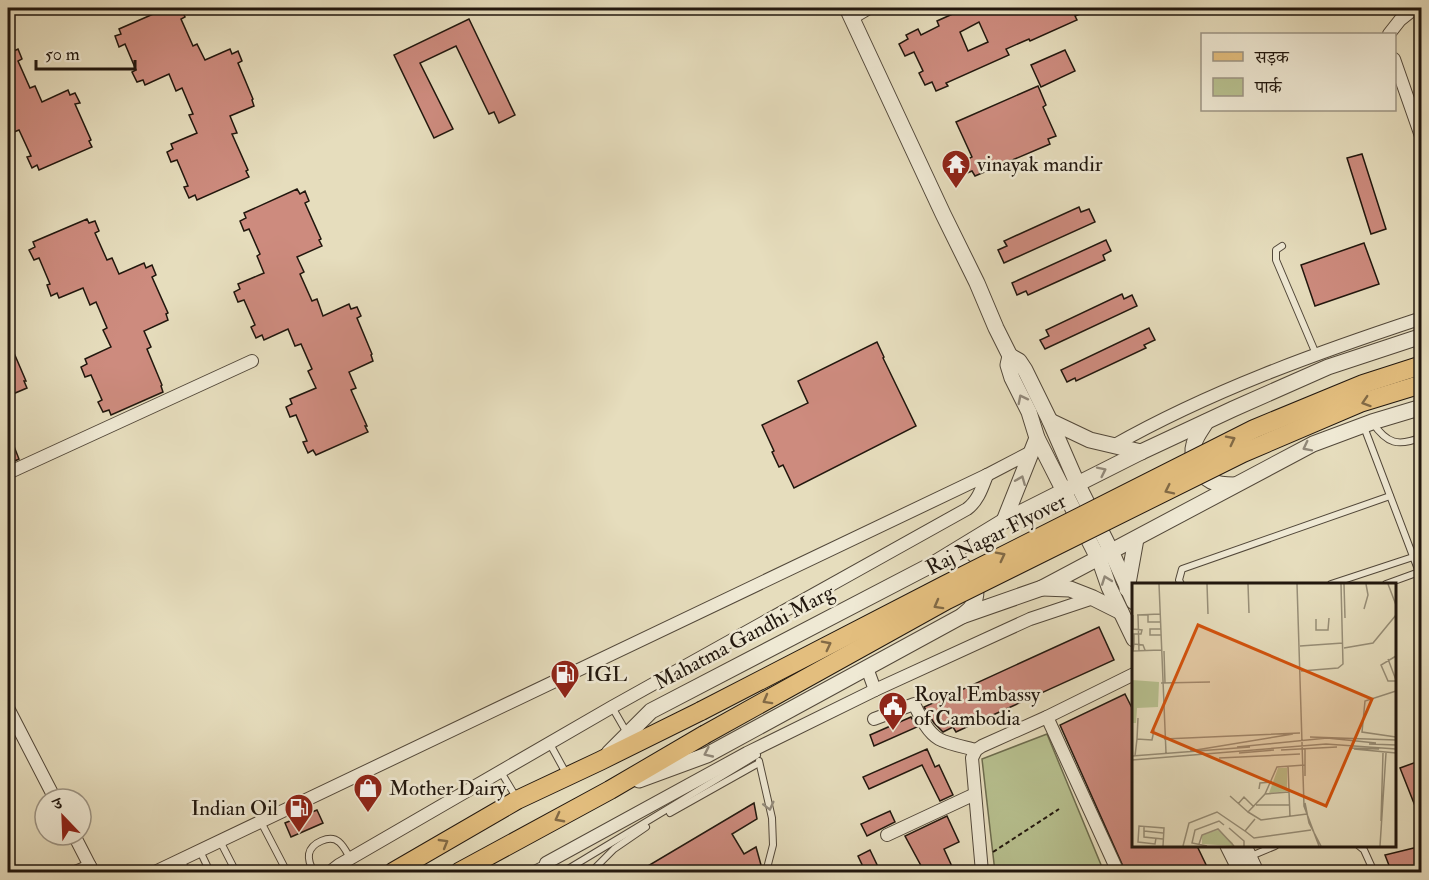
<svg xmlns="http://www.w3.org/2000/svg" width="1429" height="880" viewBox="0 0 1429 880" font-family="'IM FELL Double Pica','Noto Serif Devanagari',serif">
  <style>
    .green { fill: #b7c08f; stroke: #6c6c4e; stroke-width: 1.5 }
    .building { fill: #cd8b7e; stroke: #21170e; stroke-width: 1.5; fill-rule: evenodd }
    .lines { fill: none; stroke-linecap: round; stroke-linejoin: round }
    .service-casing { stroke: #52483a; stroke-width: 8 }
    .minor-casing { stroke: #52483a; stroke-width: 14 }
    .tertiary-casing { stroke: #52483a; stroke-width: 17 }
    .primary-casing { stroke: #21170e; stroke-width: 20 }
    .path { stroke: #21170e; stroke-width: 2; stroke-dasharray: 4.5 3; stroke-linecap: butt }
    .service { stroke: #efe9d4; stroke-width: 6 }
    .minor { stroke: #efe9d4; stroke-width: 12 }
    .tertiary { stroke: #efe9d4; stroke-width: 15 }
    .primary { stroke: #e3be7e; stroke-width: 18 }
    .primary-bridge-casing { stroke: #21170e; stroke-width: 20; stroke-linecap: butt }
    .primary-bridge { stroke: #e3be7e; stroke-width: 18 }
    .oneway { stroke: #928a7b }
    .oneway2 { stroke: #826a46 }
    .labels { text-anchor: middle; stroke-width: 5; stroke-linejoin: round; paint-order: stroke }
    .poi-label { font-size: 21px; fill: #21170e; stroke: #efe9d4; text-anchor: start }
    .street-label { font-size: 21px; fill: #21170e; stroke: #efe9d4 }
    .inset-road { fill: none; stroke: #978e77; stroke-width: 1.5 }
    .view { fill: #d4520c; fill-opacity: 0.15; stroke: #d4520c; stroke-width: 3 }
    .inset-edge { fill: none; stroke: #21170e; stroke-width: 3 }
  </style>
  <rect width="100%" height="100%" fill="#e6ddbd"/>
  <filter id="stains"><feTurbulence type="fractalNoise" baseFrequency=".00333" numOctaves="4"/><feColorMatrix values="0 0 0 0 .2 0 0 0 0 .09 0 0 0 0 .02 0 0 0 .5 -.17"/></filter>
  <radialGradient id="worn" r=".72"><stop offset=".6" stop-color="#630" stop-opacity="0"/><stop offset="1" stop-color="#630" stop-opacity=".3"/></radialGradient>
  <polygon class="green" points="1047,734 1104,872 995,872 982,759"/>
  <g class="building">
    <polygon points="167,8 181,8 185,17 181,19 193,46 197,44 205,60 230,49 232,54 238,51 242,61 238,63 253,99 252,100 254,106 230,116 237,133 232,134 248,170 246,171 249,177 197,200 195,195 189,198 184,187 188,186 177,160 171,162 167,152 173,149 171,144 197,133 189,115 193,114 182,88 176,91 169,74 145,85 143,80 137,82 132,72 136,70 125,44 119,47 115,36 121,34 119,29"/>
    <path d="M 966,8 L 1095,8 L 1075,16 L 1077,20 L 1030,41 L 1029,39 L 1006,49 L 1009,55 L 946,83 L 948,86 L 936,91 L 932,82 L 925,85 L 919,73 L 923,71 L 914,52 L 905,56 L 899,44 L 908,39 L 906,35 L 918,29 L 921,35 L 939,26 L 937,21 ZM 979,22 L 988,42 L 968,51 L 960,32 Z"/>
    <polygon points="469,19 515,115 499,123 494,112 489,114 456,46 420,63 453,129 434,138 394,55"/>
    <polygon points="8,37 14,51 18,49 22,59 18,61 30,88 35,86 42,102 68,90 70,95 75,93 80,103 75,104 91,140 89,141 92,147 39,170 37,165 32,168 27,157 31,156 19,130 14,132 8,117"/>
    <polygon points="1065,50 1075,71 1041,87 1031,65"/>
    <polygon points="1038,86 1046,105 1043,107 1056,136 1048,139 1050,144 975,176 972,171 967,173 962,162 972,157 956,122"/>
    <polygon points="1362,154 1386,229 1371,234 1347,158"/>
    <polygon points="297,189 300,194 305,191 309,201 305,203 321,239 319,240 322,246 297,257 304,272 300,274 312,301 317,299 323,316 349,304 351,309 357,307 361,316 357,318 372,354 371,355 373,361 349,372 356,388 351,390 367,426 365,426 368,432 316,455 313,450 308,453 303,442 307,441 296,415 290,417 286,407 292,404 290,399 316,388 308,371 312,369 301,344 295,346 288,329 264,340 262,335 256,338 251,327 255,325 244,300 238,302 234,292 240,289 238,284 264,273 257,256 260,254 249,229 244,231 240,221 246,218 244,213"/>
    <polygon points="1079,207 1081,212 1089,209 1095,222 1004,263 998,250 1007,246 1004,241"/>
    <polygon points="87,219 89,223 95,221 99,231 95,233 107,260 112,258 119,274 144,263 146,268 152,265 156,275 152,277 168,313 166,314 168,320 144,331 151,347 147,349 162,385 161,386 163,392 111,415 109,410 103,412 98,402 102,400 91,375 85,377 81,367 87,364 85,359 111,347 103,330 107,328 96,302 90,305 83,288 59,298 57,293 51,296 47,285 50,284 39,258 34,260 29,250 35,247 33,242"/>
    <polygon points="1106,240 1111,251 1103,255 1105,260 1028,295 1026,291 1017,295 1012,283"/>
    <polygon points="1364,243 1379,284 1315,306 1301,265"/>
    <polygon points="1122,294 1124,299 1132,295 1137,306 1045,349 1040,340 1049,336 1046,330"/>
    <polygon points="1149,328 1155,340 1144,345 1146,348 1076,381 1075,378 1067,382 1061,370"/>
    <polygon points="8,339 26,381 24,381 27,388 8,396"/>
    <polygon points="877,342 884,357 883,358 916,426 794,488 783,465 779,467 772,452 774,451 762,425 808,403 798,381"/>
    <polygon points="8,431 19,459 8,464"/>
    <polygon points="1099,627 1114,660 973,724 956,732 953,727 943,732 934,723 924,707"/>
    <polygon points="1125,694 1134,712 1134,846 1197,846 1210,873 1126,873 1060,725"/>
    <polygon points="911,717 917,727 874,746 870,735"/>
    <polygon points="927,749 935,767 939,765 953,795 940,801 922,765 869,789 863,777"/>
    <polygon points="1422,760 1422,821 1421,821 1400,768"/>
    <polygon points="754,803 757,819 732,834 744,854 756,847 761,865 748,873 636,873"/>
    <polygon points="317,810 323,823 291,837 285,823"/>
    <polygon points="890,811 895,822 867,836 861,824"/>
    <polygon points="947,816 959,842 944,849 955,873 925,873 905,836"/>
    <polygon points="1422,846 1422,873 1392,873 1385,855"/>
    <polygon points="870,850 881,873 866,873 858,856"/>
  </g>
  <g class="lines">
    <g class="service-casing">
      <g id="service">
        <polyline points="1282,246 1276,250 1276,260 1316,354"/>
        <path d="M 1372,422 C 1387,444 1398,447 1422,437"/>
        <polyline points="1364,427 1419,572"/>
        <polyline points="1181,584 1179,580 1182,569 1390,496"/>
        <polyline points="1331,584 1413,557 1422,556"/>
        <polyline points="1386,584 1419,572 1421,570"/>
        <polyline points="612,707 627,733"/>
        <polyline points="550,744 567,775"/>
        <polyline points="759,761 772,818 773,845 766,872"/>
        <polyline points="501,772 516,797"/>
        <polyline points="670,813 759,763"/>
        <polyline points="261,822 287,872"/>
        <polyline points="220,841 236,872"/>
        <polyline points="1359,846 1364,850 1374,872"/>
        <polyline points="200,851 210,872"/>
        <polyline points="1251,856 1275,846"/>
        <polyline points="181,860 187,872"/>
        <path d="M 314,872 C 311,867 308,861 309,854 C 311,843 330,834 339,842 C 344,846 347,853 350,858"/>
        <polyline points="528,872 546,863"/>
        <polyline points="563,872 757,755"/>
        <polyline points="591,872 614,849 646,827"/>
      </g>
    </g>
    <g class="minor-casing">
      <g id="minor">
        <polyline points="852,18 869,8"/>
        <polyline points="1389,34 1400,20 1415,8"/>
        <polyline points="1394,59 1422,139"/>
        <path d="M 1113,446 C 1210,391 1316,353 1422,318"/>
        <polyline points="8,473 252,361"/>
        <polyline points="867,668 875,690"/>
        <polyline points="8,708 55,799"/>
        <polyline points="1047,717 1118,872"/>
        <path d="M 874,719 L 914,704 C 920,716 927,732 939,739 C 948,744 965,747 976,750"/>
        <polyline points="74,835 93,872"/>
        <polyline points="887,835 975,794"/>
        <polyline points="546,863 747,753 875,690 1030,619 1093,598"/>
        <polyline points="8,864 10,872"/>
        <polyline points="75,872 90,866"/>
        <polyline points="155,872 987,475 1033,451"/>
        <path d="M 330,872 L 339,865 L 612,707 L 967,509 C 978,501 982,488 987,475"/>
        <polyline points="982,872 972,758 976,750 982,746 1047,717 1134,674"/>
      </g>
    </g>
    <g class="tertiary-casing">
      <g id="tertiary">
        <polyline points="847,8 943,214 977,283 996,328 1010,356 1008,365 1012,378 1029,412 1037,438 1101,564 1109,587 1134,639"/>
        <polyline points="1010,356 1019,361 1025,370 1050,421 1077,483 1111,551 1134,602"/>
        <polyline points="1050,421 1090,440 1141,452"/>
        <path d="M 1206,422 C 1202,429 1196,436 1194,444 C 1190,457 1198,474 1211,481 C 1218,485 1227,485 1234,485"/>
        <polyline points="1004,521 1037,438"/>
        <path d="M 938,563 C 941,562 944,561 947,561 C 970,561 983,587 972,606 C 970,610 965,613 962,616"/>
        <polyline points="1042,588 1070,589 1093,598 1121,612"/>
        <polyline points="1127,589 1136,539"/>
        <polyline points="609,753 651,711 935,563 1004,521 1141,452 1233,409 1328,367 1422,336"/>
        <polyline points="639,780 707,755 962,616 1042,588 1313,444 1372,422 1422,407"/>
        <polyline points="1228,846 1241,872"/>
        <polyline points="1244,846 1256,872"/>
      </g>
    </g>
    <g class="primary-casing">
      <g id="primary">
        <polyline points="393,872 517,800 600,761 701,711"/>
        <polyline points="459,872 610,790 704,735"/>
      </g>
    </g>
    <polyline class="path" points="993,852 1059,809"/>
    <use href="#service" class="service"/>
    <use href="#minor" class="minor"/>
    <use href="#tertiary" class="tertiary"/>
    <use href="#primary" class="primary"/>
    <g class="primary-bridge-casing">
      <g id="primary-bridge">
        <polyline points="701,711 945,585 1254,429 1363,384 1422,365"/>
        <polyline points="704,735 947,600 1243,453 1360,403 1422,384"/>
      </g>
    </g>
    <use href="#primary-bridge" class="primary-bridge"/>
  </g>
  <defs><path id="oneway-chevron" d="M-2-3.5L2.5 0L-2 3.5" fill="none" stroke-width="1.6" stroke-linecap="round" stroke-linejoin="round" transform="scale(1.5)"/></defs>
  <g class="oneway">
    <use href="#oneway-chevron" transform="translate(1022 399) rotate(-117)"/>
    <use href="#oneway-chevron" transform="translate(1307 447) rotate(153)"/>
    <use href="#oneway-chevron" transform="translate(1102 471) rotate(-26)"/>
    <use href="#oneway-chevron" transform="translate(1021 480) rotate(-68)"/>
    <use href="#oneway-chevron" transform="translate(1106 580) rotate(-110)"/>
    <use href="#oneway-chevron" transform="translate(708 753) rotate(155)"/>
    <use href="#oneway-chevron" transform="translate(769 806) rotate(76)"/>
  </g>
  <g class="oneway2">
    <use href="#oneway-chevron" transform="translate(1366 402) rotate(162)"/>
    <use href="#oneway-chevron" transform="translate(1231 440) rotate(-27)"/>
    <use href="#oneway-chevron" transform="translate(1169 490) rotate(154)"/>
    <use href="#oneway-chevron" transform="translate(1001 556) rotate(-27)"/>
    <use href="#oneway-chevron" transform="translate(938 605) rotate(151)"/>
    <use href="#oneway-chevron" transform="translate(827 645) rotate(-27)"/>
    <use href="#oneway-chevron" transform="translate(767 700) rotate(151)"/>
    <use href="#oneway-chevron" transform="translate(559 818) rotate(152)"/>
    <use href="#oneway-chevron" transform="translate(444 843) rotate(-30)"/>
  </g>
  <defs>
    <g id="temple-pin" transform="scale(1.5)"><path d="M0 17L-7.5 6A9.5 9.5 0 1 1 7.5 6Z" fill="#8f2418" stroke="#efe9d4"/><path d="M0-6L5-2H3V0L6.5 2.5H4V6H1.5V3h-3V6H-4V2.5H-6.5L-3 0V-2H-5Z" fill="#fff"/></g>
    <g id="fuel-pin" transform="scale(1.5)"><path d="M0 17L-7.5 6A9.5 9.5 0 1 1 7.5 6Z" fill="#8f2418" stroke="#efe9d4"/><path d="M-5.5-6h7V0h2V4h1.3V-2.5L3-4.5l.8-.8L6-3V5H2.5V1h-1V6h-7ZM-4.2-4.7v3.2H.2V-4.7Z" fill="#fff"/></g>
    <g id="civic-pin" transform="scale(1.5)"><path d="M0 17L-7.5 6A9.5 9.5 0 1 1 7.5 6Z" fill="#8f2418" stroke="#efe9d4"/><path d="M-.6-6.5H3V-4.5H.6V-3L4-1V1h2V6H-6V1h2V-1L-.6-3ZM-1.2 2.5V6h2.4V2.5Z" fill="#fff"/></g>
    <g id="shop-pin" transform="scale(1.5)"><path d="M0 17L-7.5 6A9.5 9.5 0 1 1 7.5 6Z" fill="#8f2418" stroke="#efe9d4"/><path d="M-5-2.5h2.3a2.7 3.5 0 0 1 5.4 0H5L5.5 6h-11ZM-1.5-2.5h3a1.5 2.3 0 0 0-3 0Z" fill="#fff"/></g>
  </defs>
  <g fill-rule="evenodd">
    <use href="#temple-pin" x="956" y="164"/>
    <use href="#fuel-pin" x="565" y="674"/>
    <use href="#civic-pin" x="893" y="706"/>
    <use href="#shop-pin" x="368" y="788"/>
    <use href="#fuel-pin" x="299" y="808"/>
  </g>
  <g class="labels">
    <g class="poi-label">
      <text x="977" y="171">vinayak mandir</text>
      <text x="586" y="681">IGL</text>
      <text x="914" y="701">Royal Embassy<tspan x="914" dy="24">of Cambodia</tspan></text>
      <text x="389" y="795">Mother Dairy</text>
      <text x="278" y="815" text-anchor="end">Indian Oil</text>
    </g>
    <g class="street-label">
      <text transform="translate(996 534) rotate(-27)" y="7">Raj Nagar Flyover</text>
      <text transform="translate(744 637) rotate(-28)" y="7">Mahatma Gandhi Marg</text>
    </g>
  </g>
  <g transform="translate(1132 583)">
    <rect width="264" height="264" fill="#e6ddbd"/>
    <path d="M 0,97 L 27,99 L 26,124 L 5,125 L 4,140 L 0,140 ZM 146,185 L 155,185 L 155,208 L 137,210 ZM 86,247 L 101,260 L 101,263 L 70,261 L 70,252 Z" fill="#b7c08f"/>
    <path class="inset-road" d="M 27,1 L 34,170M 75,1 L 76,31M 116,1 L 117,30M 165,1 L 172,223 L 187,263M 212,1 L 213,35M 256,1 L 264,22M 232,26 L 236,12 L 234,1M 16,31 L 16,39 L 28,39M 1,32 L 1,46 L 10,47 L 9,51 L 2,51 L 2,61M 5,32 L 28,31M 6,32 L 7,68M 184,36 L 184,47 L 196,47 L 197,35M 29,46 L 18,46 L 18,52 L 29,52M 168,63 L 211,60M 212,65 L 241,60 L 264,32M 0,68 L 29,67M 1,68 L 2,61 L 11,62 L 13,67M 32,68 L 33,100M 264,73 L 249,82 L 256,98 L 264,98M 256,76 L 264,97M 169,88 L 206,85 L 211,81 L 209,1M 29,100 L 78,99M 264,108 L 233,118 L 230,149 L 264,154M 178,154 L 264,157M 5,156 L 6,135M 32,156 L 168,150M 237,161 L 264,162M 105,164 L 195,155 L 244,160M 217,165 L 247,166M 173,166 L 173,193M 222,166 L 264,170M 149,167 L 205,164M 58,168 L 161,151M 107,170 L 142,167M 0,173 L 118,164M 3,173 L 5,156 L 20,157 L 22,147M 87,175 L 168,171M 0,177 L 194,161 L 264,166M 173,182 L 145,184 L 133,211 L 116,229 L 129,237 L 175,231M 156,183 L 158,234M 127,206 L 128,200 L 140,199M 133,211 L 157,209M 98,213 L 116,229M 173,220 L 177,240 L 189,263M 106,221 L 112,214 L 122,224M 124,222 L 157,222M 249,238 L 251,170M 12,243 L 12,254 L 31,256M 97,245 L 112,258 L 112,263M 12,248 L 31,250M 113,248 L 122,255 L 179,247M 24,255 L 23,261 L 6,259 L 7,243 L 32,245 L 31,263M 67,261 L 70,252 L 86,246 L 102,263M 51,263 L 57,240 L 85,229 L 113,248 L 123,236M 75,263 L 60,260 L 63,247 L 87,238 L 92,242M 248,263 L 254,170"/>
    <path class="view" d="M 66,42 L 240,116 L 194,223 L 20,149 Z"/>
    <rect width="264" height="264" class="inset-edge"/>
  </g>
  <rect width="1429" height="880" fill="none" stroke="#e6ddbd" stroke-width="30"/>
  <rect x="9" y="9" width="1411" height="862" fill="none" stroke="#21170e" stroke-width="3"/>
  <rect x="15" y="15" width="1399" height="850" fill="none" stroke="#21170e" stroke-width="1.5"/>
  <rect x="1201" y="33" width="195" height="78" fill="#efe9d4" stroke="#9d9585" stroke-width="1.5"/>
  <rect x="1213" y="52" width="30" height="9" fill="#e3be7e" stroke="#9d9585" stroke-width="1.5"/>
  <text x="1255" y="63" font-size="18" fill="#21170e">सड़क</text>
  <rect x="1213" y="78" width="30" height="18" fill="#b7c08f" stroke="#9d9585" stroke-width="1.5"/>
  <text x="1255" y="93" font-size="18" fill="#21170e">पार्क</text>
  <g transform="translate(63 817) rotate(337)"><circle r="28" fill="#efe9d4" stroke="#9d9585" stroke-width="1.5"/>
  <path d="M0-4.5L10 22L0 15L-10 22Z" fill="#8f2418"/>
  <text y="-9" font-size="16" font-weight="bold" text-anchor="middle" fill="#21170e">उ</text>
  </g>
  <path d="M36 60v9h99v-9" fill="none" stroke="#21170e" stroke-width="3"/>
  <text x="45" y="60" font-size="18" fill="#21170e" stroke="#efe9d4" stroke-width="4.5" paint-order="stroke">50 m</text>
  <rect width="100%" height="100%" filter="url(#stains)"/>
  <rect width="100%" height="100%" fill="url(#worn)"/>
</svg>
